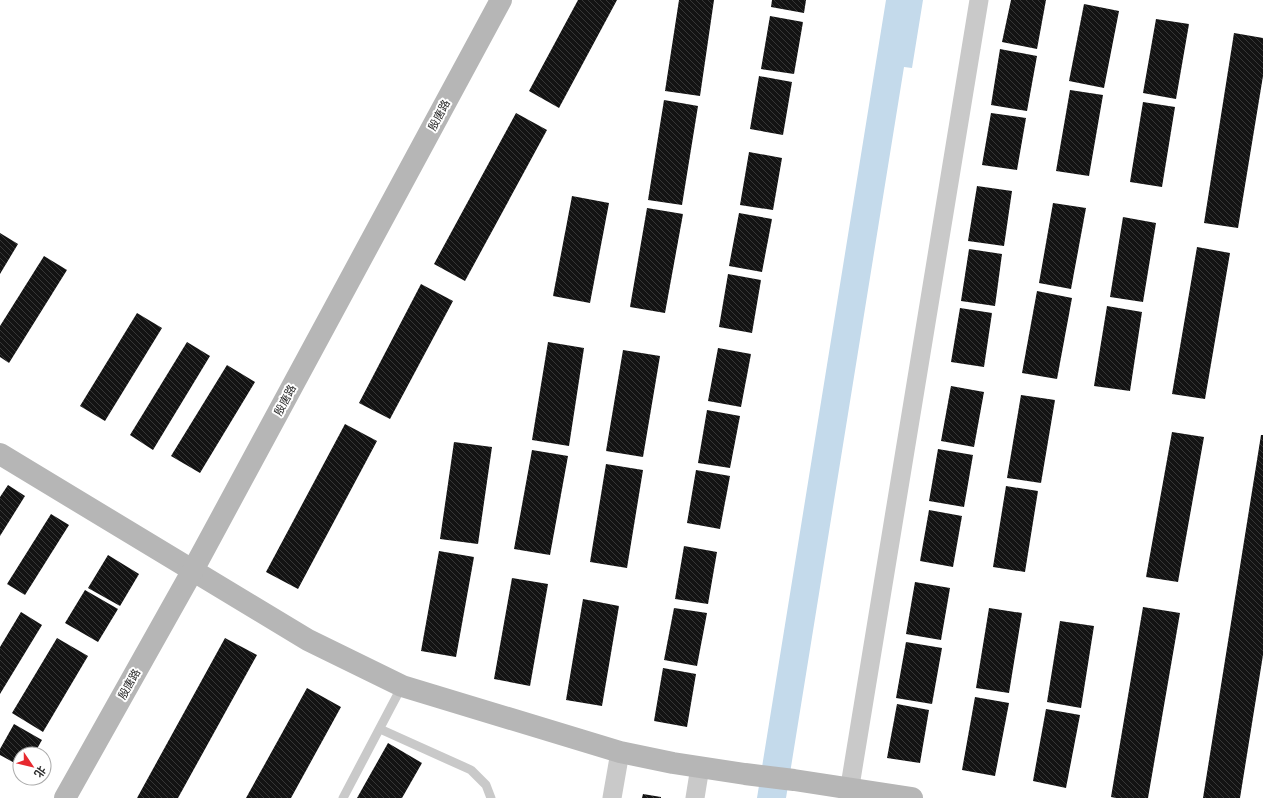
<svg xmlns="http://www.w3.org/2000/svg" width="1263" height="798" viewBox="0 0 1263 798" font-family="'DM Sans','Noto Sans SC',sans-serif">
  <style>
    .water { fill: #c4daeb }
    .building { fill: url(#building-back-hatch) }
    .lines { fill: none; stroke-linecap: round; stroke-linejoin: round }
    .lane { stroke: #c9c9c9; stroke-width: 9 }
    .street { stroke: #c9c9c9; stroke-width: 19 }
    .secondary { stroke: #b6b6b6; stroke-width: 22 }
    .labels { text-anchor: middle; stroke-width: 4; stroke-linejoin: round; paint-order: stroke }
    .street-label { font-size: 11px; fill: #2c2c2c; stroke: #fff }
  </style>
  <defs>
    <pattern id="building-back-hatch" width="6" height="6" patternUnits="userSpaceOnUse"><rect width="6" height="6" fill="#131313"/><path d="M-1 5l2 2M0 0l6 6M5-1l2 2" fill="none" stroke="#363636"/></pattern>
  </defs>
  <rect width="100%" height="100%" fill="#fff"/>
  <polygon class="water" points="886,0 923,0 912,68 904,67 786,798 757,798"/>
  <g class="building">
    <polygon points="578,0 617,0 559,108 529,91"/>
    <polygon points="679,0 714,0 700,96 665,91"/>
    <polygon points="772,0 806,0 804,13 771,7"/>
    <polygon points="1011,0 1046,0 1037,49 1002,42"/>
    <polygon points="1084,4 1119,11 1104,88 1069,81"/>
    <polygon points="770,16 803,22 794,74 761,69"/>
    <polygon points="1156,19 1189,24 1176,99 1143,93"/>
    <polygon points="1234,33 1263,38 1263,76 1238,228 1204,223"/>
    <polygon points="1000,49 1037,56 1027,111 991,105"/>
    <polygon points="759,76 792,82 783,135 750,129"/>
    <polygon points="1070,90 1103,95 1089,176 1056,171"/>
    <polygon points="664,100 698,106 682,205 648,200"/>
    <polygon points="1143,102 1175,107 1162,187 1130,182"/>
    <polygon points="516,113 547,130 465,281 434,264"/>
    <polygon points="991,113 1026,118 1017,170 982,165"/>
    <polygon points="749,152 782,158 773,210 740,205"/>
    <polygon points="977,186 1012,191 1004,246 968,241"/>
    <polygon points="572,196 609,203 590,303 553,296"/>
    <polygon points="1053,203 1086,208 1071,289 1039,283"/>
    <polygon points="647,208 683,214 665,313 630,307"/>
    <polygon points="739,213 772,219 762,272 729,266"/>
    <polygon points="1123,217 1156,223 1143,302 1110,297"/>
    <polygon points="0,233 18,244 0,274"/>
    <polygon points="1197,247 1230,253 1205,399 1172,394"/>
    <polygon points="969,249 1002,254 995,306 961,301"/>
    <polygon points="44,256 67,270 9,363 0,357 0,326"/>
    <polygon points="728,274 761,280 752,333 719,327"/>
    <polygon points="421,284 453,301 390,419 359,403"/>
    <polygon points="1037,291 1072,298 1057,379 1022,373"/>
    <polygon points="1107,306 1142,312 1130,391 1094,386"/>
    <polygon points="960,308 992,313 984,367 951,362"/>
    <polygon points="137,313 162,328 105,421 80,406"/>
    <polygon points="187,342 210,356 153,450 130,435"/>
    <polygon points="548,342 584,348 569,446 532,440"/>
    <polygon points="718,348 751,354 741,407 708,401"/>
    <polygon points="623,350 660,356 643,457 606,451"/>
    <polygon points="227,365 255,382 200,473 171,456"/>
    <polygon points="951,386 984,392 974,447 941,441"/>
    <polygon points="1021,395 1055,400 1041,483 1007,478"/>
    <polygon points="707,410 740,416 730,468 698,463"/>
    <polygon points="345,424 377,441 298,589 266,572"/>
    <polygon points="1172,432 1204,437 1178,582 1146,577"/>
    <polygon points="1261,435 1263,435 1263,655 1240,798 1203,798"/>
    <polygon points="454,442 492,447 478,544 440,539"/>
    <polygon points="938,449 973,455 964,507 929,501"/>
    <polygon points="532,450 568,456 550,555 514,549"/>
    <polygon points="606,464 643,470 627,568 590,562"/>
    <polygon points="696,470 730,476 720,529 687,523"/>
    <polygon points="8,485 25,496 0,536 0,497"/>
    <polygon points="1006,486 1038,491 1025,572 993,567"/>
    <polygon points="929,510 962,516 953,567 920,561"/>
    <polygon points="51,514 69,525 25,595 7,584"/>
    <polygon points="684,546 717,552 708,604 675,599"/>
    <polygon points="439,551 474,557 456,657 421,651"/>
    <polygon points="108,555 139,574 120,606 88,588"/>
    <polygon points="512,578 548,584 530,686 494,679"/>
    <polygon points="915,582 950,588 941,640 906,634"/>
    <polygon points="85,590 118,609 98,642 65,623"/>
    <polygon points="583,599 619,606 602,706 566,700"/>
    <polygon points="1143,607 1180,613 1148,798 1116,798 1111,797"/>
    <polygon points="674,608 707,613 697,666 664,660"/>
    <polygon points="989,608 1022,613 1009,693 976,688"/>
    <polygon points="21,612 42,625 0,694 0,647"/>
    <polygon points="1060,621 1094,626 1081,708 1047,702"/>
    <polygon points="57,638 88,656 43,732 12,713"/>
    <polygon points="225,638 257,655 178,798 137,798"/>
    <polygon points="906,642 942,648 932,704 896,698"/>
    <polygon points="663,668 696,674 687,727 654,721"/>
    <polygon points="307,688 341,707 291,798 246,798"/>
    <polygon points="975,697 1009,703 995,776 962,770"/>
    <polygon points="897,704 929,710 920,763 887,758"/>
    <polygon points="1046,709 1080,715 1066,788 1033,781"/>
    <polygon points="14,724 42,740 34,754 20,754 20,766 0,755 0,749"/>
    <polygon points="388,743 422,763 402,798 357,798"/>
    <polygon points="643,794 661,797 661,798 642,798"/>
  </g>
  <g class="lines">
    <g class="lane">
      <polyline points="380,729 471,770 486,785 491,798"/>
      <polyline points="343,798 402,686"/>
    </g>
    <g class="street">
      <polyline points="612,798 620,752"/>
      <polyline points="695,798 700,767"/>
      <polyline points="848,798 979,0"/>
    </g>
    <g class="secondary">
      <polyline points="0,454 308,640 402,686 620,752 673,763 745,774 794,780 912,798"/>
      <polyline points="65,798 193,570 501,0"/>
    </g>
  </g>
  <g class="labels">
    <g class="street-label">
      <text transform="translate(439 115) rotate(-62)" y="4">殷唐路</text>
      <text transform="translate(285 400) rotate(-62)" y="4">殷唐路</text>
      <text transform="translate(129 684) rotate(-61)" y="4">殷唐路</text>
    </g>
  </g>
  <g transform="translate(32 766) rotate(125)"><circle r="19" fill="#ffffff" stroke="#ababab"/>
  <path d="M0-3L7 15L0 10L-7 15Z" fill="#e7292f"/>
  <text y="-6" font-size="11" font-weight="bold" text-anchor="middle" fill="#2c2c2c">北</text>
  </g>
</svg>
